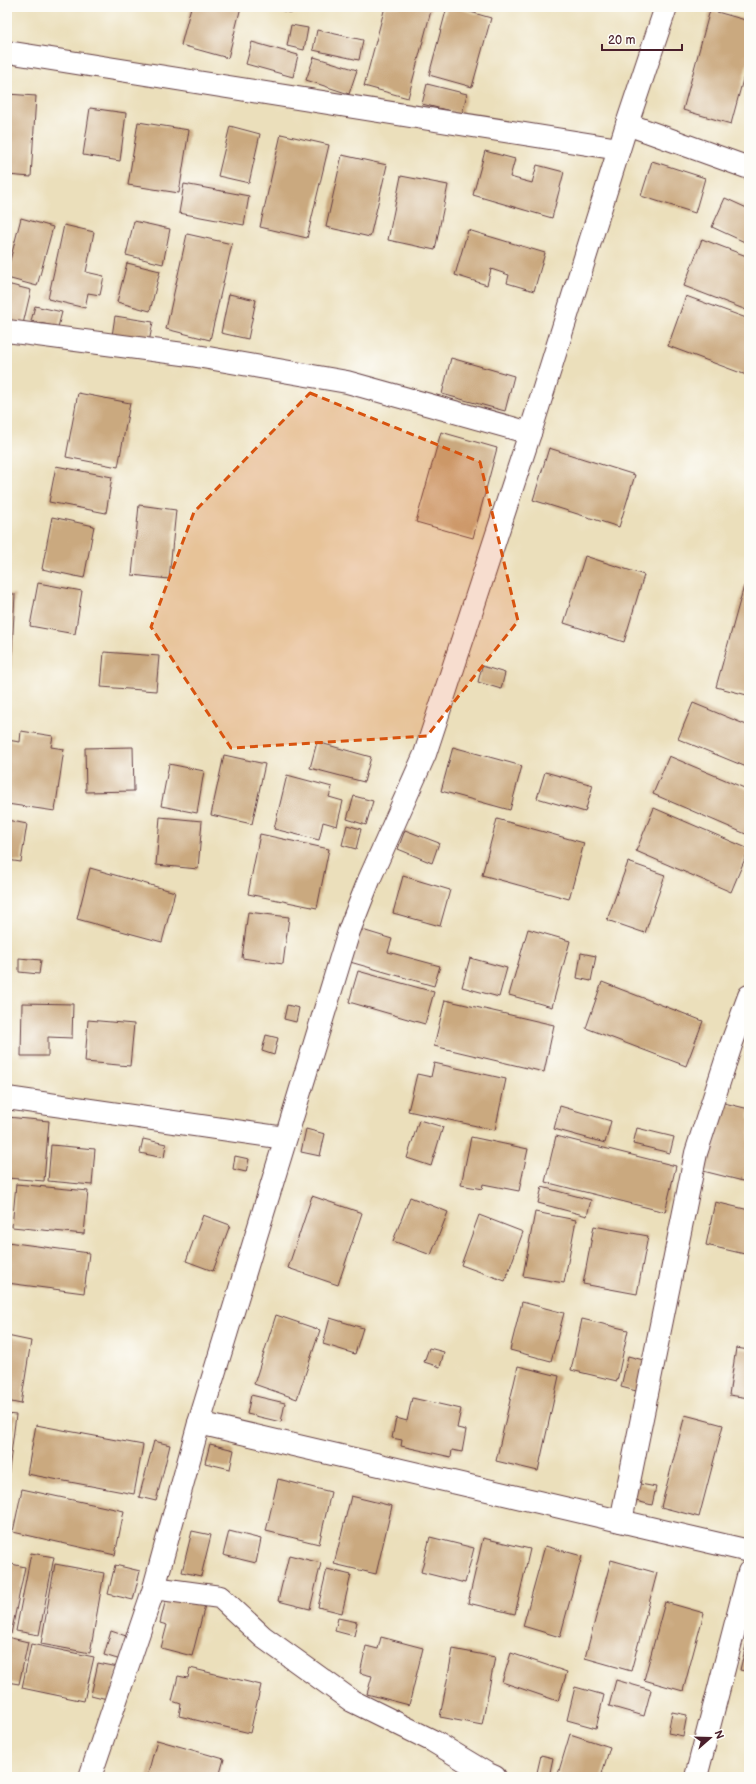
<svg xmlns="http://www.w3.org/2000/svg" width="756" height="1784" viewBox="0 0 756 1784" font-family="'Balsamiq Sans',sans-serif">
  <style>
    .building { fill: #caa97f }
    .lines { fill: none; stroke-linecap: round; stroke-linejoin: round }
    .street-casing { stroke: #623c41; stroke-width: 24 }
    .street { stroke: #fff; stroke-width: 22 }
    .marked { fill: #d8530f; fill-opacity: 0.2; stroke: #d8530f; stroke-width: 3; stroke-dasharray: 8 5; stroke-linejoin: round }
  </style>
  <rect width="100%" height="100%" fill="#fdfcf7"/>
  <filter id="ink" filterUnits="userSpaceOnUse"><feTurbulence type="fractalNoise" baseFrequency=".025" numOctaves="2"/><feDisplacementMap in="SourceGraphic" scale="8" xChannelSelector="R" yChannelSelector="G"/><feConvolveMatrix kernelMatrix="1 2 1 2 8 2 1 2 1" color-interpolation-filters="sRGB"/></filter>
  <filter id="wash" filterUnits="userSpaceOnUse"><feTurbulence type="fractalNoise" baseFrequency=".012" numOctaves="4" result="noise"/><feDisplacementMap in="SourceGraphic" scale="16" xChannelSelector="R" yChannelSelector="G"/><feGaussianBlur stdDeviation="0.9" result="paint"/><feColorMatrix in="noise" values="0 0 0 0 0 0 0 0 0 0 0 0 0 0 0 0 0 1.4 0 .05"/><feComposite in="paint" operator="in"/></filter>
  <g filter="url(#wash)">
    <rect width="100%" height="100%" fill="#ebdfbb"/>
    <g id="blocks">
      <g class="building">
        <polygon points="191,7 241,7 228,58 181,45"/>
        <polygon points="267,7 293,7 292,13"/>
        <polygon points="385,7 432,7 408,98 364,86"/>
        <polygon points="447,7 453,7 491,18 472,87 429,75"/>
        <polygon points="710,10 749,21 749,57 731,124 683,110"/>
        <polygon points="291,25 308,28 304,50 287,46"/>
        <polygon points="317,30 363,40 359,60 313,50"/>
        <polygon points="252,42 298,55 293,77 246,64"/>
        <polygon points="314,57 357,70 349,94 306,80"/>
        <polygon points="427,84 467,94 462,114 422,104"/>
        <polygon points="7,94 36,96 31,177 7,175"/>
        <polygon points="90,108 126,113 120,161 83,155"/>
        <polygon points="138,122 189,130 179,193 128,185"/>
        <polygon points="230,126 260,134 249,183 218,176"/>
        <polygon points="281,134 329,145 307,238 260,227"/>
        <polygon points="485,151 515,159 510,177 532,183 537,165 564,172 552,218 473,195"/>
        <polygon points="342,155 387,165 370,237 326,227"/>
        <polygon points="652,161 705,178 695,213 641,196"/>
        <polygon points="401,176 448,185 435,250 388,240"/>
        <polygon points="184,184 249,196 244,225 179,213"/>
        <polygon points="725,198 749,209 749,244 712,227"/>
        <polygon points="21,218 53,227 37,286 7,278 7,272"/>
        <polygon points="134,221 170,229 163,264 126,255"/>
        <polygon points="64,225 94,232 86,272 104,276 100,295 88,293 85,308 48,299"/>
        <polygon points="468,230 545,253 534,291 507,283 509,275 491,269 487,285 455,275"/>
        <polygon points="187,234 232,244 210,340 166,329"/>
        <polygon points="702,239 749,257 749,311 684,286"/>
        <polygon points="127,263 160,271 150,311 117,302"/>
        <polygon points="7,284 31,290 23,324 7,320"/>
        <polygon points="229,294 256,300 248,339 221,333"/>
        <polygon points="686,296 749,319 749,376 668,346"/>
        <polygon points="35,306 62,312 58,327 31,321"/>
        <polygon points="115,316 153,322 149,342 112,336"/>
        <polygon points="451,358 514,376 505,411 442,394"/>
        <polygon points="78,393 130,403 118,467 66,457"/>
        <polygon points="441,432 497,448 473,538 416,522"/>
        <polygon points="549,448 635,475 619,527 533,500"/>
        <polygon points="56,466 112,477 106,513 49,502"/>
        <polygon points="139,505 176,510 169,579 132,575"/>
        <polygon points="52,517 94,526 84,578 42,569"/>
        <polygon points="585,556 644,575 624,642 564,623"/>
        <polygon points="38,583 82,591 75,634 30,626"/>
        <polygon points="744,586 749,587 749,688 747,695 716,687"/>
        <polygon points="7,594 15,594 11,671 7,671"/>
        <polygon points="104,652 159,656 156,691 101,687"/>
        <polygon points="482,666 505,673 501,689 478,682"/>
        <polygon points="693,703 749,726 749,768 678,739"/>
        <polygon points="21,731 53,736 51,747 64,749 55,811 7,804 7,740 20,742"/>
        <polygon points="317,742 371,757 364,782 310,768"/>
        <polygon points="133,747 134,791 86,792 85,748"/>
        <polygon points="453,747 522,766 510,810 441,791"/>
        <polygon points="224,755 265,764 252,824 211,815"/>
        <polygon points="669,756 749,790 748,835 653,794"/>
        <polygon points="169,764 204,771 197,813 161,806"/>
        <polygon points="545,772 593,785 585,812 537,798"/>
        <polygon points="287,775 332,787 329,797 343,801 337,826 323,822 319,840 274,829"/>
        <polygon points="354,796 373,801 366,825 347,819"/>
        <polygon points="654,808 749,849 731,892 636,851"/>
        <polygon points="160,817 202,821 198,869 156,865"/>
        <polygon points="497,819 584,843 569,899 482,875"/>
        <polygon points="7,820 27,824 21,862 7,860"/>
        <polygon points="347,825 361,829 356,849 342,845"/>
        <polygon points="405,830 439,843 432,863 398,849"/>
        <polygon points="260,834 329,849 317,908 248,894"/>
        <polygon points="628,862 665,875 645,933 607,920"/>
        <polygon points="90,868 175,892 162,942 77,919"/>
        <polygon points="403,876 450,890 440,926 393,913"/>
        <polygon points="248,912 289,917 283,964 242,958"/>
        <polygon points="359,929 392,939 388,952 440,966 434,986 350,962"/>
        <polygon points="528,929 570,941 552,1007 509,995"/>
        <polygon points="581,953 596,956 591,981 577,978"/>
        <polygon points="19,958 41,960 39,974 19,972"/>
        <polygon points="470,958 507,968 499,997 462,987"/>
        <polygon points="358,971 434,992 425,1024 349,1002"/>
        <polygon points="602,982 703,1021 686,1066 586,1028"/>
        <polygon points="445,1000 554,1025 544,1072 434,1046"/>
        <polygon points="22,1003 73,1004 72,1038 48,1037 48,1056 21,1056"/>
        <polygon points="287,1005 299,1008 296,1022 284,1019"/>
        <polygon points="88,1020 134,1024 130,1066 85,1062"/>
        <polygon points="266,1035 278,1038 274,1055 262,1051"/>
        <polygon points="434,1063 506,1079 495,1130 408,1111 417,1074 431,1077"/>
        <polygon points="720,1102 749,1109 749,1155 743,1181 703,1171"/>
        <polygon points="560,1106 611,1121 605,1143 554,1129"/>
        <polygon points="7,1117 49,1121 44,1181 7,1178"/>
        <polygon points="419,1120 443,1127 431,1166 407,1158"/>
        <polygon points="637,1128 674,1137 670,1153 633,1144"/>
        <polygon points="306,1129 325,1134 320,1156 301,1152"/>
        <polygon points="556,1136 676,1166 665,1212 545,1182"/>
        <polygon points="471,1137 528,1149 519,1191 483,1184 482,1189 461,1185"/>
        <polygon points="143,1139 166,1144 164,1158 140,1153"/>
        <polygon points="51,1145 95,1149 92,1185 48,1181"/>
        <polygon points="235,1156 249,1159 246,1172 233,1169"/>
        <polygon points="16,1184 88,1191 84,1234 12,1227"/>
        <polygon points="542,1187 591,1200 587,1216 538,1203"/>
        <polygon points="312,1196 362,1213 338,1285 288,1268"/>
        <polygon points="410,1197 448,1212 431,1255 393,1241"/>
        <polygon points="715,1202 749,1210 749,1255 706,1245"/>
        <polygon points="535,1212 576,1220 564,1283 523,1276"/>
        <polygon points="203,1215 230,1225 213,1271 186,1261"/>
        <polygon points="479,1215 523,1232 505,1281 461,1265"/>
        <polygon points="594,1226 648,1236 637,1294 583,1284"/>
        <polygon points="7,1242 89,1253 84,1293 7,1283"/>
        <polygon points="522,1302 564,1313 551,1361 510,1350"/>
        <polygon points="276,1315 320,1330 297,1399 254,1384"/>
        <polygon points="330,1318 363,1328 355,1354 323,1344"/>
        <polygon points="582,1319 628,1330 617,1381 571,1370"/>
        <polygon points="7,1336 31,1341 21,1404 7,1401"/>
        <polygon points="429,1348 444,1352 440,1367 424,1362"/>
        <polygon points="736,1348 749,1350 749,1398 729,1395"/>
        <polygon points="628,1356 647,1361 640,1392 621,1387"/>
        <polygon points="518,1366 559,1376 538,1471 496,1461"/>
        <polygon points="251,1395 285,1403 281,1422 247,1414"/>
        <polygon points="412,1398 461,1409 457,1428 466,1430 462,1452 452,1450 451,1457 401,1446 402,1440 392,1438 396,1418 407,1421"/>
        <polygon points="7,1414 16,1415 8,1478 7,1478"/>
        <polygon points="685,1415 723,1425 699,1517 661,1507"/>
        <polygon points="36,1425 143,1445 134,1494 27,1474"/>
        <polygon points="154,1441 170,1445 156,1501 139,1497"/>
        <polygon points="210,1444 234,1450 230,1469 205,1463"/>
        <polygon points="278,1479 331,1492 319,1544 266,1531"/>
        <polygon points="635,1483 656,1487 652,1505 632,1500"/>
        <polygon points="22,1489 124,1511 115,1555 13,1532"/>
        <polygon points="351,1496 392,1506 376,1574 334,1564"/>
        <polygon points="192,1531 211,1535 201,1576 182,1572"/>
        <polygon points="229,1531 261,1539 256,1563 223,1555"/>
        <polygon points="430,1537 474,1548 465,1583 421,1572"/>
        <polygon points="483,1538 530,1549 515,1614 468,1603"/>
        <polygon points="545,1546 582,1556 560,1637 523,1626"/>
        <polygon points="31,1553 54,1557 39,1635 16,1631"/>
        <polygon points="289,1555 321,1563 310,1609 278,1601"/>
        <polygon points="611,1560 657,1573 631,1671 585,1658"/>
        <polygon points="7,1563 25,1567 11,1634 7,1633"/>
        <polygon points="55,1564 104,1573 90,1653 41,1644"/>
        <polygon points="115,1565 140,1571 133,1600 108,1594"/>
        <polygon points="327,1569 351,1575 342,1613 318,1607"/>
        <polygon points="167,1595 205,1605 192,1656 161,1648 167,1625 160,1623"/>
        <polygon points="665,1602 704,1613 683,1691 644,1680"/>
        <polygon points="338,1618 357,1622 354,1636 335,1631"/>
        <polygon points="111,1631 129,1637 121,1660 104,1655"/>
        <polygon points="7,1637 28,1642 19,1684 7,1682"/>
        <polygon points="381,1637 423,1648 409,1705 367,1694 372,1676 360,1673 366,1646 378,1649"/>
        <polygon points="748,1637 749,1637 749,1672 740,1670"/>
        <polygon points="31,1644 94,1657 84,1701 22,1688"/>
        <polygon points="453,1649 495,1657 482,1725 440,1717"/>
        <polygon points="511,1653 567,1672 558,1701 502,1682"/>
        <polygon points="98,1663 118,1667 111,1700 91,1695"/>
        <polygon points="190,1668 261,1685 250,1733 179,1716 181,1704 172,1701 178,1676 188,1678"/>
        <polygon points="616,1680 651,1690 644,1716 609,1706"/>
        <polygon points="575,1687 604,1695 596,1728 567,1720"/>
        <polygon points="672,1712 687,1715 683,1736 668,1733"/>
        <polygon points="570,1734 610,1747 601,1777 569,1777 558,1774"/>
        <polygon points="157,1740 224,1759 219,1777 147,1777"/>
        <polygon points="541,1755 553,1758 549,1777 536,1777"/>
      </g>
    </g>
  </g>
  <g filter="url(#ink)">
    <use href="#blocks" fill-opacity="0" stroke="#623c41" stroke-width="1"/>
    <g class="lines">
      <g class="street-casing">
        <g id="street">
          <polyline points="7,52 619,149"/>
          <polyline points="627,124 749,168"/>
          <polyline points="7,331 191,355 347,382 530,433"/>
          <polyline points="7,1098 285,1138"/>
          <polyline points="199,1423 749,1551"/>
          <polyline points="621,1521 696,1153 731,1045 749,996"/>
          <polyline points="154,1588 220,1597 263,1637 352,1701 433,1741 486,1773 495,1777"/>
          <polyline points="90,1777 154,1588 199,1423 349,931 369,880 425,754 530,433 627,124 666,7"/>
          <polyline points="696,1777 749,1572"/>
        </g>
      </g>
      <use href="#street" class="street"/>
    </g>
  </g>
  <path class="marked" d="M 310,393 L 480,462 L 518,621 L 427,736 L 231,748 L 151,627 L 194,512 Z"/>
  <rect width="756" height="1784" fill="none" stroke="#fdfcf7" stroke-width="24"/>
  <g transform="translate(710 1738) rotate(70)" stroke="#fdfcf7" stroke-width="3" paint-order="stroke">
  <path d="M0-3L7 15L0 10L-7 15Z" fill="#4a1f2b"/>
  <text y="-6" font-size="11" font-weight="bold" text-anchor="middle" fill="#4a1f2b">N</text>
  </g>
  <path d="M602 44v6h80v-6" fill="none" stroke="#4a1f2b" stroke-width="2"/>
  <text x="608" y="44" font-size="12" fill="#4a1f2b" stroke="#fdfcf7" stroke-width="3" paint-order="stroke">20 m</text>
</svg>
